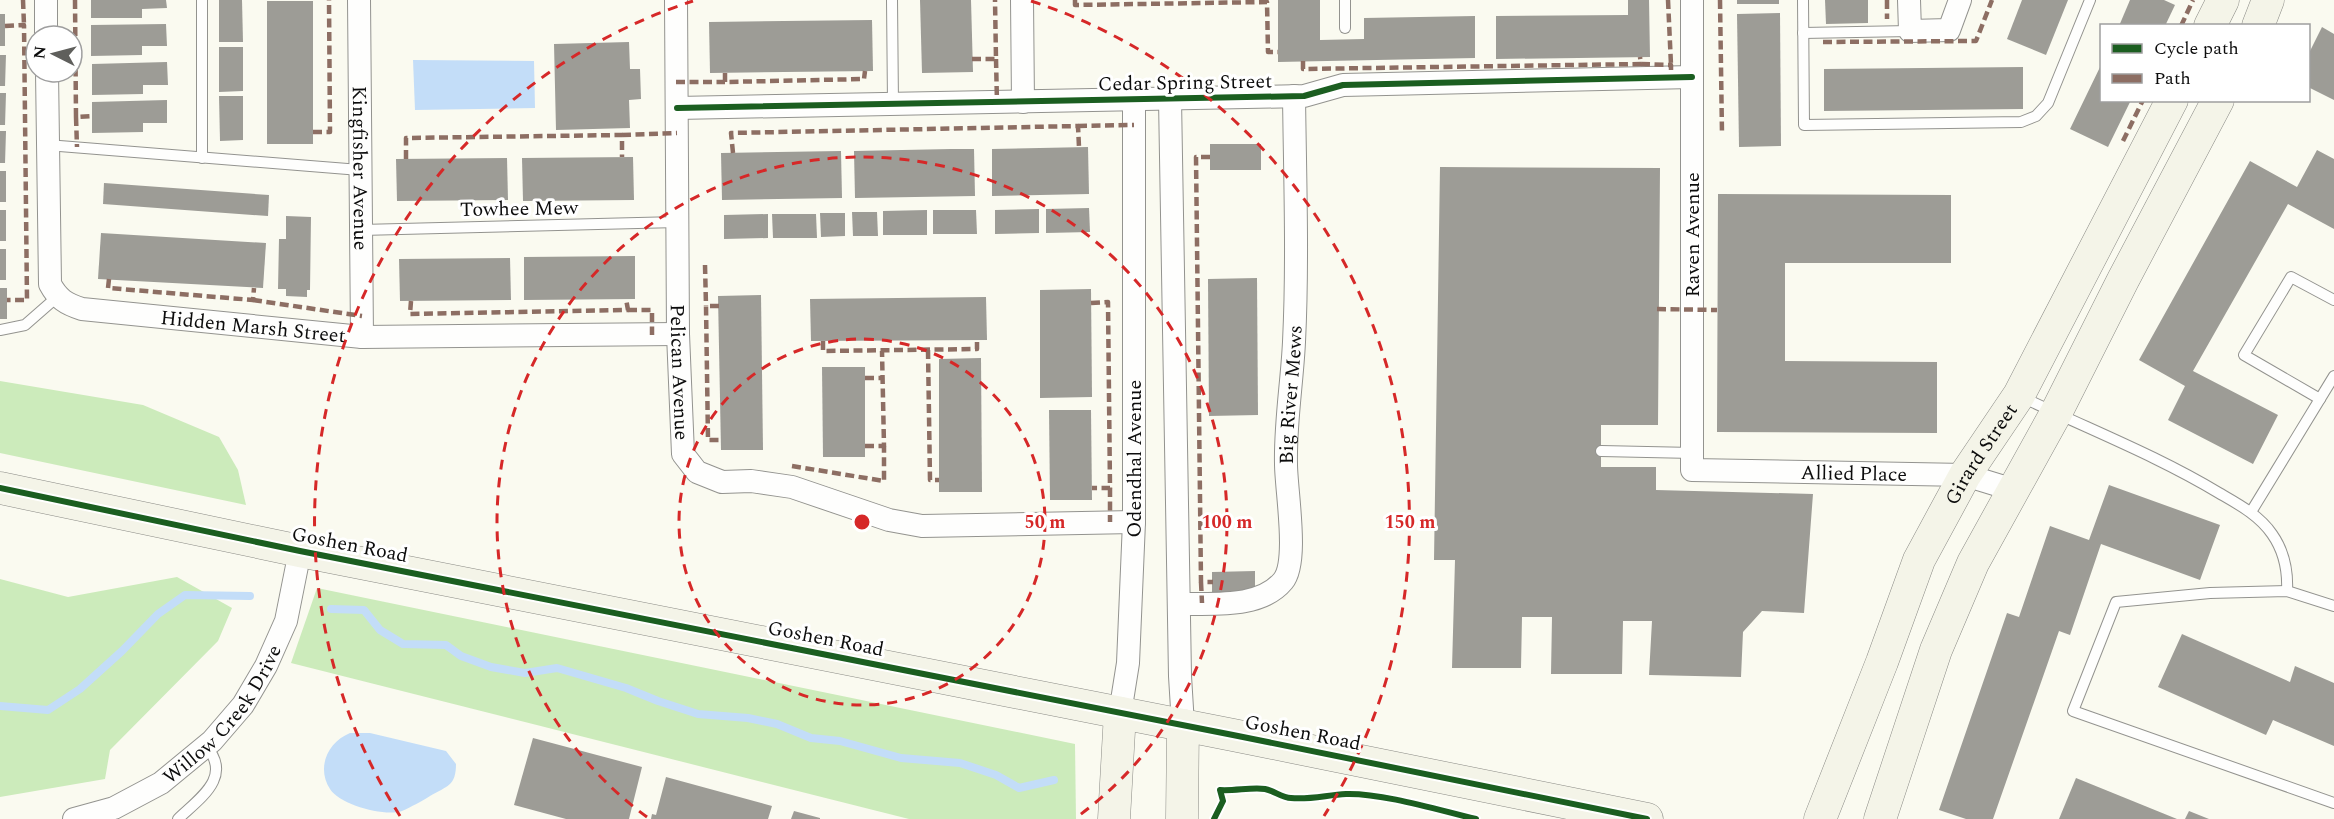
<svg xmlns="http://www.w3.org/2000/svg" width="2334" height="819" viewBox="0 0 2334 819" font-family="Spectral,serif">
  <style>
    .forest { fill: #ccebbb }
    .water { fill: #c3ddf8 }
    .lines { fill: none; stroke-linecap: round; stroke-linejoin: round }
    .stream { stroke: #c3ddf8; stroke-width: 8 }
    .building { fill: #9d9c96 }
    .lane-casing { stroke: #93938f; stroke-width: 12 }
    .street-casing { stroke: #93938f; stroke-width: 24 }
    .secondary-casing { stroke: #8a8a85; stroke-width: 33 }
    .lane { stroke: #fefefd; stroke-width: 10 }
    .street { stroke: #fefefd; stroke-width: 22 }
    .secondary { stroke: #f4f4e8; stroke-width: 32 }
    .quiet { stroke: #8d6e63; stroke-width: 4.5; stroke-dasharray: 9 4.5; stroke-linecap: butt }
    .cycleway-casing { stroke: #fff; stroke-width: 10 }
    .cycleway { stroke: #1b5e20; stroke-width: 6 }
    .ring { fill: none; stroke: #d62828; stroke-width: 3; stroke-dasharray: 10 8 }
    .labels { text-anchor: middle; stroke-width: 6; stroke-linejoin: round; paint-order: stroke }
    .street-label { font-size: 20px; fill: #0c0c0c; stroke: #fff }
    .centre { fill: #d62828; stroke: #fff; stroke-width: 3 }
    .ring-label { font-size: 18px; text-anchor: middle; font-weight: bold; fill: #d62828; stroke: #fff; stroke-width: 6; stroke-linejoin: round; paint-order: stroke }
  </style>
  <rect width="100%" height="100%" fill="#fafaf0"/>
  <g class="forest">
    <polygon points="0,381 143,405 219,437 238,470 246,505 0,453"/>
    <polygon points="177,577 232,608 218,641 110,750 105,779 0,797 0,579 68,597"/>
    <polygon points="317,588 1075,744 1076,819 909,819 291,663"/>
  </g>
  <g class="water">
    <polygon points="413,60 534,61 535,108 415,110"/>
    <path d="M 350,733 L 370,733 L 446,751 L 456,764 C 456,786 447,786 430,796 C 422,801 411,807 402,811 C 385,817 340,805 330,789 C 316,767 328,742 350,733 Z"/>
  </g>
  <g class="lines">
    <g class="stream">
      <polyline points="331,609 364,610 380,630 403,644 446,645 461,656 491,667 525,673 557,668 626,688 658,701 698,714 748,718 777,724 811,738 840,741 901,758 960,763 996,775 1019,788 1054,780"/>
      <polyline points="0,706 48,710 80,689 122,651 158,614 185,595 250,596"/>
    </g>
  </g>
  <g class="building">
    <polygon points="91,0 166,0 167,8 142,9 142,18 91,18"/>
    <polygon points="219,0 242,0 243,42 219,42"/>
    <polygon points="920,0 971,0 973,72 922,73"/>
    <polygon points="1278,0 1320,0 1320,40 1364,39 1364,18 1475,16 1475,58 1278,62"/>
    <polygon points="1628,0 1649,0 1650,57 1496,59 1496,16 1628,15"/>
    <rect x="1737" y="0" width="42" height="4"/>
    <polygon points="1825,0 1868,0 1868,23 1826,24"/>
    <polygon points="2022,0 2068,0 2046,55 2007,39"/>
    <polygon points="2130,0 2164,0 2175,5 2165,26 2119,26"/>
    <rect x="267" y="1" width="46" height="143"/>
    <polygon points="1780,13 1781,146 1739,147 1737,14"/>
    <rect x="0" y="14" width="5" height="32"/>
    <polygon points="872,20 873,71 710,73 709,22"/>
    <polygon points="166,24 167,46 142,46 142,55 91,56 91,25"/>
    <polygon points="2322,27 2334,34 2334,100 2308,87 2308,55"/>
    <polygon points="629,42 630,69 640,69 641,99 629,100 630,128 556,130 554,44"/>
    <polygon points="219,47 243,47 243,91 219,92"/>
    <polygon points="0,55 6,55 5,86 0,86"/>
    <polygon points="167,62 168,85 143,85 143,94 92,95 92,64"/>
    <polygon points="2102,63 2102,100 2131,100 2108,147 2070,129"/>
    <polygon points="2023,67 2023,109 1824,111 1824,69"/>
    <polygon points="0,93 6,93 5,125 0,125"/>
    <polygon points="219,96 243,96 243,140 220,141"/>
    <polygon points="167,100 167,123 143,123 143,132 92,133 92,102"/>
    <polygon points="0,131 6,131 5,163 0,163"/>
    <rect x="1210" y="144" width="51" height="26"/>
    <polygon points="1088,147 1089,194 992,196 992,149"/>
    <polygon points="951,149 974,149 975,196 855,198 854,151"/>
    <polygon points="2317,150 2334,159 2334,229 2288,204 2193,371 2278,415 2253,464 2168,420 2185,386 2139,360 2250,161 2297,187"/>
    <polygon points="841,151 842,198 722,200 721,153"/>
    <polygon points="633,157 634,200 523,201 522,158"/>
    <polygon points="507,158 508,200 397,201 396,159"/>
    <polygon points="1440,167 1660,168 1658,425 1601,425 1601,467 1656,467 1656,490 1813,494 1804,613 1762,611 1743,632 1741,677 1649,675 1652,621 1623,621 1622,674 1551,674 1552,617 1522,617 1521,668 1452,668 1455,560 1434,560"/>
    <rect x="0" y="171" width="6" height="31"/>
    <polygon points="104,183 269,195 268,216 103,204"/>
    <polygon points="1718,194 1951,195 1951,263 1785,263 1785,361 1937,362 1937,433 1717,432"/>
    <polygon points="1089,208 1090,232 1046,233 1046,209"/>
    <polygon points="1039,209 1039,233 995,234 995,210"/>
    <rect x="0" y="210" width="6" height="31"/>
    <polygon points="927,210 927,235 883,235 883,211"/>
    <polygon points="933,210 976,210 977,234 933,234"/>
    <polygon points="852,212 877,212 878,236 853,236"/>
    <polygon points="820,213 845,213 845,236 821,237"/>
    <polygon points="768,214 768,238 724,239 724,215"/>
    <polygon points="772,214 816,214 817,238 773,238"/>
    <polygon points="286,216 311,217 310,290 307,290 307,297 286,296 286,289 278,289 279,239 286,239"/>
    <polygon points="101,233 266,243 263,288 98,279"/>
    <rect x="0" y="249" width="6" height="31"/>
    <polygon points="635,256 635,299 524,300 524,257"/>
    <polygon points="510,258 511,300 400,301 399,259"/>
    <polygon points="1257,278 1258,415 1209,416 1208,279"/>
    <rect x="0" y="288" width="7" height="31"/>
    <polygon points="1091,289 1092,397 1040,398 1040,290"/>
    <polygon points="761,295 763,450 721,450 718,296"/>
    <polygon points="986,297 987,340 811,341 810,299"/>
    <polygon points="981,358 982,492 939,492 939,359"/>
    <polygon points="822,367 865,367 865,457 823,457"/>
    <polygon points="1049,410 1091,410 1092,500 1050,500"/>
    <polygon points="2109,485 2220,525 2200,580 2101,544 2070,635 2059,631 1993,819 1966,819 1939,810 2007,613 2019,617 2050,526 2089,540"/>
    <polygon points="1255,571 1255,593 1212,593 1212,572"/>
    <polygon points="2182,634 2290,682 2295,666 2334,683 2334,746 2273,720 2266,735 2158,687"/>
    <polygon points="533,738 642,767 629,819 566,819 514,805"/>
    <polygon points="666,777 772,806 768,819 651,819 652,814 656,815"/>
    <polygon points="2076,778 2177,819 2059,819"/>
    <polygon points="794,811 820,818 820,819 791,819"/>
    <polygon points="2189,811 2209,819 2185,819"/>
  </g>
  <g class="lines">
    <g class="lane-casing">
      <g id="lane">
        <polyline points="202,0 202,158"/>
        <polyline points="892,0 893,104"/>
        <polyline points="1345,0 1345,28"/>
        <polyline points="1803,0 1804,125 2021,122 2036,116 2048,103 2090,0"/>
        <polyline points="1803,33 1910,31"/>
        <polyline points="47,145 360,170"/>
        <polyline points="361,230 678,222"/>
        <polyline points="0,330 25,325 57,297"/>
        <path d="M 2022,397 C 2088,429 2156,455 2219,493 C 2238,504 2259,515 2272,534 C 2284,551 2288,571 2287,591"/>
        <polyline points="2320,399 2244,355 2291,277 2334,300"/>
        <polyline points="1601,451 1693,453"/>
        <polyline points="2251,512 2334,376"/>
        <polyline points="2334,606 2287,591 2210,593 2116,602 2073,711 2334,803"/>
        <path d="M 178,819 C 200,798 233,777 206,746"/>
      </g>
    </g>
    <g class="street-casing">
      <g id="street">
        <polyline points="46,0 46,36"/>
        <path id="s1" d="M 359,0 L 362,337"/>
        <path id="s2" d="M 676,0 L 678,334 L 683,454 L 697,472 L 722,482 L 751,481 L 792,487 L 889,520 L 922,526 L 1134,522"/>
        <polyline points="1022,0 1023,102"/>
        <path id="s3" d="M 1692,0 L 1692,470 L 1965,475 L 2014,490"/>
        <polyline points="1909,0 1910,31 1949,30 1960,0"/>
        <path id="s4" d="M 47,72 L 50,284 C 58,299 66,304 82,309 L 362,337 L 678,334"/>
        <polyline points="1170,99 1180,676 1183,725"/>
        <polyline points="677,108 1304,96 1343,85 1692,77"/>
        <path id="s5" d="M 1180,604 C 1212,603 1260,609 1283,581 C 1299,562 1286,490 1286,464 C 1285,424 1292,383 1294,342 C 1298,260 1295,178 1294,96"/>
        <path id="s6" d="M 1120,713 L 1128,663 L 1134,522 L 1134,99"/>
        <path id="s7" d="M 74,819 L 114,808 L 161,783 L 212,741 L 243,705 L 266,666 L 286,621 L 300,551"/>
      </g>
    </g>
    <g class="secondary-casing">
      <g id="secondary">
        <polyline points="2210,26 2223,0"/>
        <polyline points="2258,26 2268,0"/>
        <polyline points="0,488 300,551 1233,735 1647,819"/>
        <polyline points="1114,819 1120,713"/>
        <polyline points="1182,819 1183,725"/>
        <path id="s8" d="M 1820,819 L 1882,662 L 1919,560 L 1965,475 L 2019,395 L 2172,100"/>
        <polyline points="1880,819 1936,650 1973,563 2056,413 2123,280 2218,100"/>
      </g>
    </g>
    <use href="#lane" class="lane"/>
    <use href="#street" class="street"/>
    <use href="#secondary" class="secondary"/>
    <g class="quiet">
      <polyline points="23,0 24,25"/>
      <polyline points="75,0 76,117 92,116"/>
      <polyline points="1075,0 1075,5 1267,2 1268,52 1278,52"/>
      <polyline points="1668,0 1671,65"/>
      <polyline points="1720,0 1722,134"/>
      <polyline points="1887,0 1887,19"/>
      <polyline points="5,26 24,25 27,300 7,300"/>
      <polyline points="2181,26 2193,0"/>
      <polyline points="1823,42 1976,41 1992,0"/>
      <polyline points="972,59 996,59 995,0"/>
      <polyline points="996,59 997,103"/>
      <polyline points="1303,61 1303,69 1641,64 1640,57"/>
      <polyline points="1641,64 1671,65 1671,70"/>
      <polyline points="725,73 725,82 864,79 865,71"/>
      <polyline points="676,82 725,82"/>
      <polyline points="76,117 77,147"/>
      <polyline points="1078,126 1134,125"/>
      <polyline points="313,132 330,132 329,0"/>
      <polyline points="622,135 677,133"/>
      <polyline points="2123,141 2143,100"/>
      <polyline points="733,153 731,133 1078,126 1079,147"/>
      <polyline points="1210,157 1196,157 1201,582 1213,582"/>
      <polyline points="406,159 406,138 622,135 622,157"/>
      <polyline points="705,265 706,306"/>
      <polyline points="109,279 108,288 253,300 254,288"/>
      <polyline points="253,300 362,316"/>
      <polyline points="411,301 410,314 628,310 626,299"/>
      <polyline points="1091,303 1108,302 1110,488 1092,488"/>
      <polyline points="719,306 706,306 708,440 721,440"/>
      <polyline points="1657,309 1717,310"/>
      <polyline points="628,310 652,310 652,335"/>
      <polyline points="823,341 823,351 977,349 977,340"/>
      <polyline points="928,350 930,480 939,480"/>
      <polyline points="865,378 883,378"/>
      <polyline points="865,446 884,446 882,351"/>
      <polyline points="792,466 884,481 884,446"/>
      <polyline points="1110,488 1110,522"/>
      <polyline points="1201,582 1202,603"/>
    </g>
    <g class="cycleway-casing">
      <g id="cycleway">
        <polyline points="677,108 1304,96 1343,85 1692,77"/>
        <polyline points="0,488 300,551 1233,735 1647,819"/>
        <path d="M 1214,819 L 1223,801 L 1220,790 C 1235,791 1252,787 1265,789 C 1275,791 1282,798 1291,798 C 1309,800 1327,795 1346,794 C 1383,793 1438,810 1476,819"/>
      </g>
    </g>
    <use href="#cycleway" class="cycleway"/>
  </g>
  <g class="ring">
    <circle cx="862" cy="522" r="183"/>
    <path d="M647 817A365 365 0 1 1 1077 817"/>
    <path d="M400 816A548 548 0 0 1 693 1M1031 1A548 548 0 0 1 1324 816"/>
  </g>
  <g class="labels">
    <g class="street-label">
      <text transform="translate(1185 82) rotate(-1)" y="7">Cedar Spring Street</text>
      <text dy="7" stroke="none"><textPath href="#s1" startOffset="168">Kingfisher Avenue</textPath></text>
      <text transform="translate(519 208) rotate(-1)" y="7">Towhee Mew</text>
      <text transform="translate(1692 235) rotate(-90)" y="7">Raven Avenue</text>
      <text dy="7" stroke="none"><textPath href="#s4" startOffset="426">Hidden Marsh Street</textPath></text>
      <text dy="7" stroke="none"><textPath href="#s2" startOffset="372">Pelican Avenue</textPath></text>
      <text dy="7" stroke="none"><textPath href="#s5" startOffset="297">Big River Mews</textPath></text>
      <text dy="7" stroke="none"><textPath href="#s8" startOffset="400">Girard Street</textPath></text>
      <text dy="7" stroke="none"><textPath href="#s6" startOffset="255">Odendhal Avenue</textPath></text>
      <text dy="7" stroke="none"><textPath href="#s3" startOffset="632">Allied Place</textPath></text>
      <text transform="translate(350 544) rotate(11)" y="7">Goshen Road</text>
      <text transform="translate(826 638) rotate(11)" y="7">Goshen Road</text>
      <text dy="7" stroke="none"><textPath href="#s7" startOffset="188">Willow Creek Drive</textPath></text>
      <text transform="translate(1303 732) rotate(11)" y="7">Goshen Road</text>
    </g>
  </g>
  <circle cx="862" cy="522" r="9" class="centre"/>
  <g class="ring-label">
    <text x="1045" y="528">50 m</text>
    <text x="1227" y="528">100 m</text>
    <text x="1410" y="528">150 m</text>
  </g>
  <rect x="2100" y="24" width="210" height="78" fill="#ffffff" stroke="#9e9e9e" stroke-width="1.5"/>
  <rect x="2112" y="44" width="30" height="9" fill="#1b5e20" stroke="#9e9e9e" stroke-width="1.5"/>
  <text x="2154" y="54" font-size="18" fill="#0c0c0c">Cycle path</text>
  <rect x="2112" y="74" width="30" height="9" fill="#8d6e63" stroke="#9e9e9e" stroke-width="1.5"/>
  <text x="2154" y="84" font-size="18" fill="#0c0c0c">Path</text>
  <g transform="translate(54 54) rotate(276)"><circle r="28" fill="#ffffff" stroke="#9e9e9e" stroke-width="1.5"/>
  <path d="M0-4.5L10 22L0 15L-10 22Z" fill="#5f5f5c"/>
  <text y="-9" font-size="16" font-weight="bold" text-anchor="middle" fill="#0c0c0c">N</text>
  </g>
</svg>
